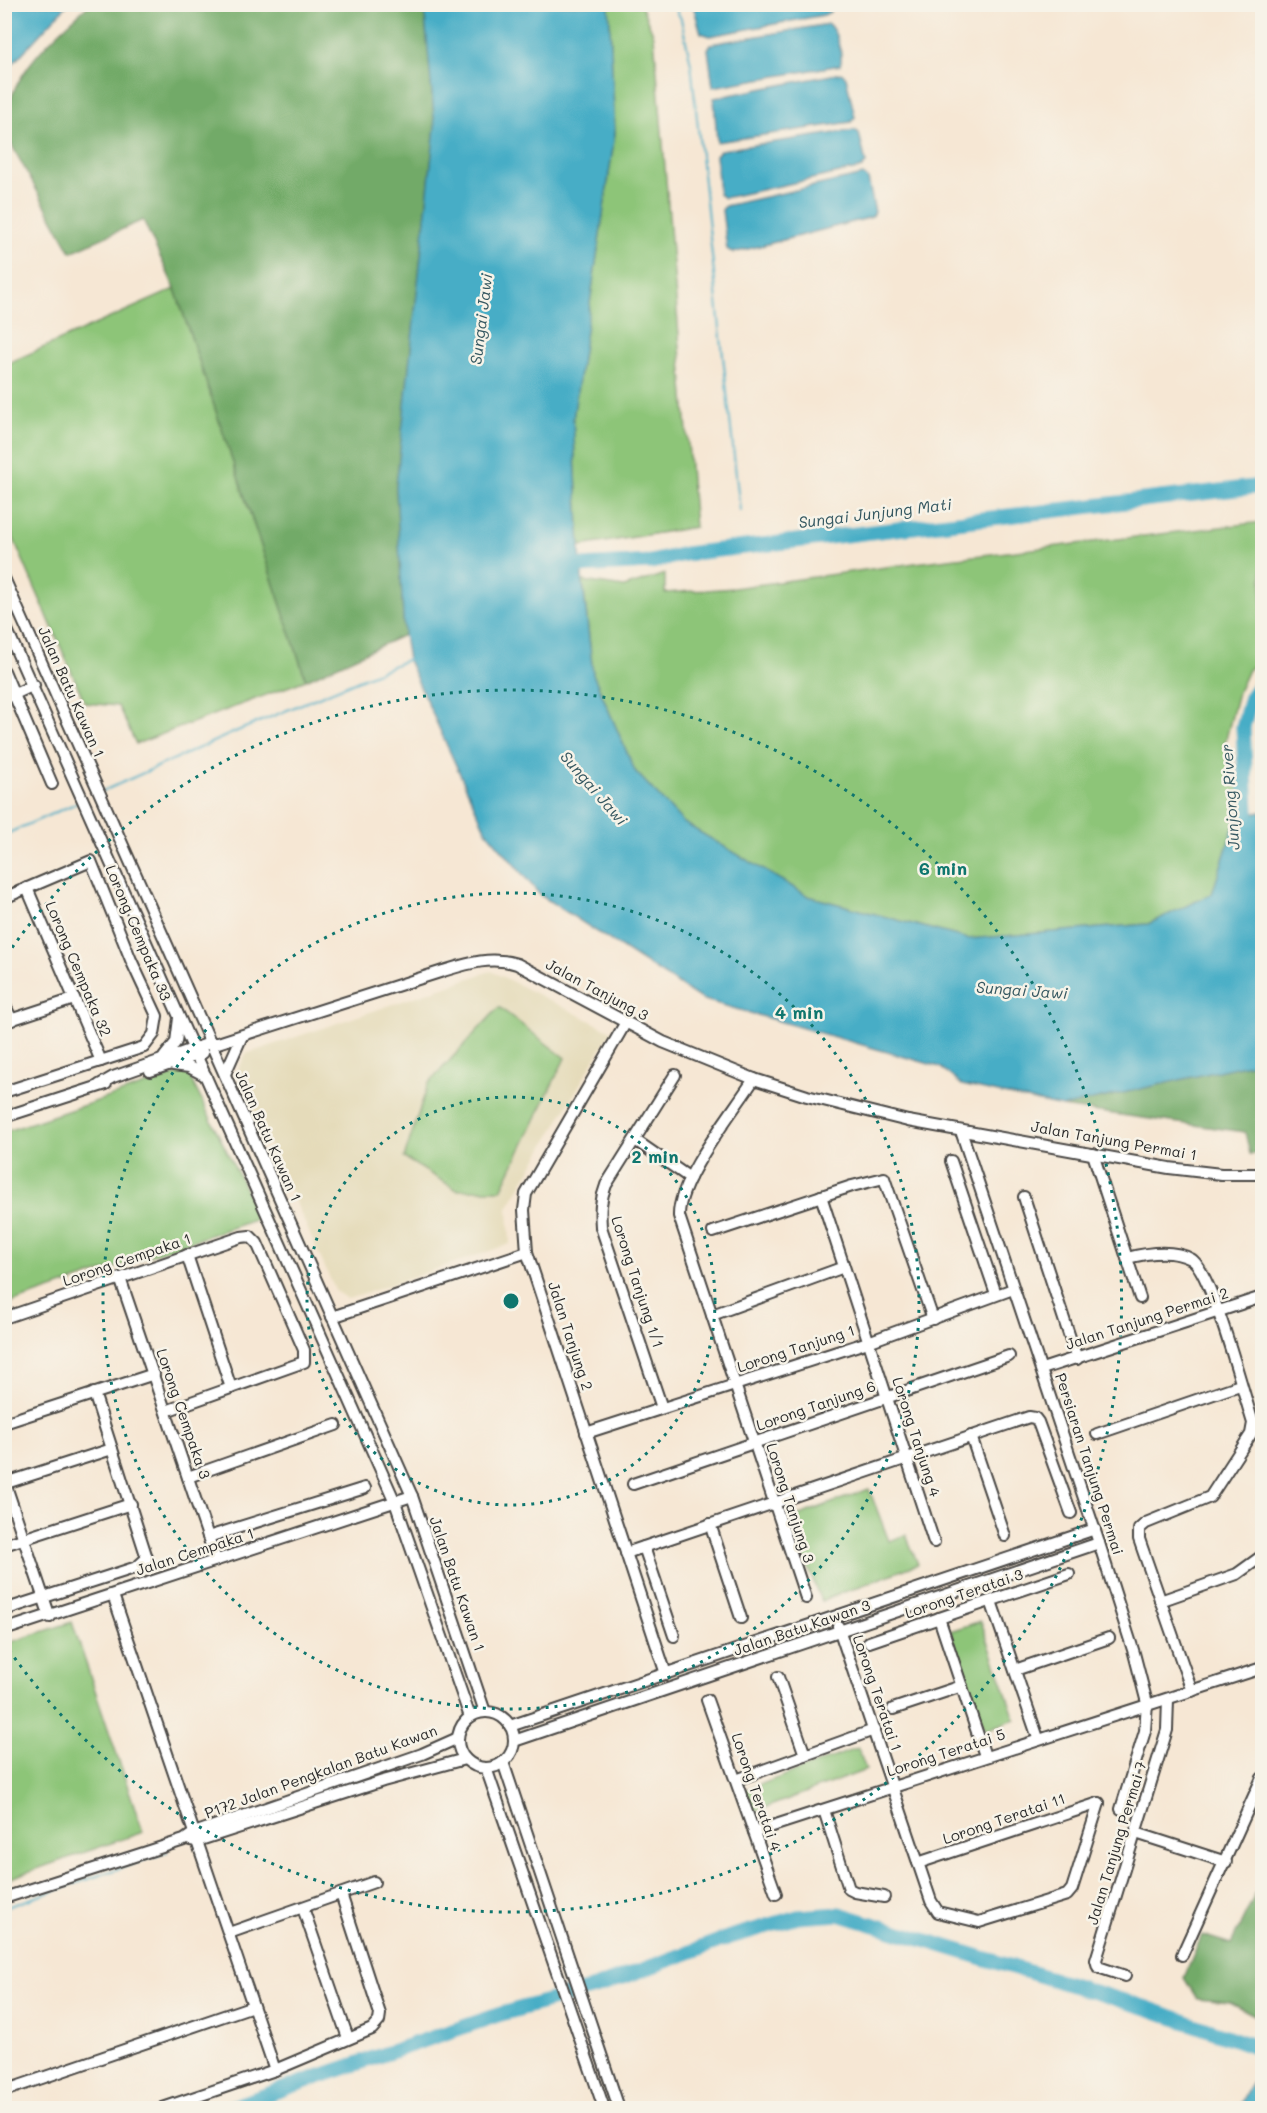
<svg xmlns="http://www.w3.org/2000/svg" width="1267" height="2113" viewBox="0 0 1267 2113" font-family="Mali,sans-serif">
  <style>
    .built { fill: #e5dbba }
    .green { fill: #8dc578; stroke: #5c7852; stroke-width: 1.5 }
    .forest { fill: #72aa68; stroke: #4e6a4a; stroke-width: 1.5 }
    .water { fill: #47adc6; stroke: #396c78; stroke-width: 1.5 }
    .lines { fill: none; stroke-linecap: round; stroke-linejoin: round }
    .stream { stroke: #47adc6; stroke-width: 2 }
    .river { stroke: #47adc6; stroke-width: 15 }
    .minor-casing { stroke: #494744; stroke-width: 14 }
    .minor { stroke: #fff; stroke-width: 10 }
    .ring { fill: none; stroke: #0f766e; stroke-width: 3; stroke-dasharray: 3 6 }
    .labels { text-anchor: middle; stroke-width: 5; stroke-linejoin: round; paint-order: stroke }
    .street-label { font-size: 15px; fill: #2b2b2b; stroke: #f7f3e8 }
    .water-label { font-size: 16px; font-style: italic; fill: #355861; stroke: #f7f3e8 }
    .centre { fill: #0f766e; stroke: #f7f3e8; stroke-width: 3 }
    .ring-label { font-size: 18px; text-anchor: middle; font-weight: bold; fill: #0f766e; stroke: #f7f3e8; stroke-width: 5; stroke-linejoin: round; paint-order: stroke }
  </style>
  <rect width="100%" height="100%" fill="#f7f3e8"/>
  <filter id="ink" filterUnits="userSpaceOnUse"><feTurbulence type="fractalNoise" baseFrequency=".0167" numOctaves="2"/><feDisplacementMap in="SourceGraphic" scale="12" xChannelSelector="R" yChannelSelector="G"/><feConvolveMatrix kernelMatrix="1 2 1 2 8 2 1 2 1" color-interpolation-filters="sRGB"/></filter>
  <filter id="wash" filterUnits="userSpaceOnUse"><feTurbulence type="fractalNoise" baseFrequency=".008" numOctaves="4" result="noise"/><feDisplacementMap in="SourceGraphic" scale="24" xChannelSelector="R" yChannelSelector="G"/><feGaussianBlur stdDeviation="1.35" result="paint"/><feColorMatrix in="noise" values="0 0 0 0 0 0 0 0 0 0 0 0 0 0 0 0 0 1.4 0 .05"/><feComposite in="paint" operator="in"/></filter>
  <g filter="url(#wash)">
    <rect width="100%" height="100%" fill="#f6e7d4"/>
    <polygon class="built" points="491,971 611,1031 508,1208 510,1244 348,1299 336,1292 237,1072 246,1054"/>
    <g class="green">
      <polygon points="609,5 641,5 654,36 695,527 580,546 573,419 615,133"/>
      <polygon points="175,289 306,680 136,744 118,706 85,703 5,519 4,365"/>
      <polygon points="1262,522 1262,658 1248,670 1238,692 1224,747 1232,751 1233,786 1240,788 1237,816 1212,894 1148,924 968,939 808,896 684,823 635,771 593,674 583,581 624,587 665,574 665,593 734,588 915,563"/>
      <polygon points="499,1007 565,1058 501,1190 457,1190 404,1158 428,1084"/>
      <polygon points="187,1071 260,1218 5,1305 4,1132"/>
      <polygon points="869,1489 889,1541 906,1535 918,1564 821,1601 789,1519"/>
      <polygon points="981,1621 1015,1719 985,1730 950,1631"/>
      <polygon points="72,1622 143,1832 5,1880 5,1644"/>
      <polygon points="858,1748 866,1770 751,1813 743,1791"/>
    </g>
    <g class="forest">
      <path d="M 89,5 L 424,5 L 435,127 L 396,487 L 404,635 L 306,680 L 175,289 L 143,220 L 71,252 L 5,133 C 4,78 51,39 89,5 Z"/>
      <polygon points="1262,1061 1262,1154 1250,1154 1245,1132 1062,1107"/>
      <polygon points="1262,1880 1262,2019 1229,2002 1197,1999 1184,1978 1202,1935 1231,1944"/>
    </g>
    <g class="water">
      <polygon points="5,4 67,5 5,72 4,5"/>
      <polygon points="831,4 830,12 824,15 710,36 701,33 693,5"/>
      <polygon points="424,5 609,5 615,133 573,419 581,567 593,674 635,771 684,823 808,896 968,939 1148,924 1212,894 1237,816 1262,812 1262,1061 1062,1107 962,1085 940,1067 701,999 540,895 486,831 408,660 404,635 396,487 435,127"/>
      <path d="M 828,24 C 836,29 844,56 840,65 L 713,87 L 708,49 L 711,44 Z"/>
      <polygon points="841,73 846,77 855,117 851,122 717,142 714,98"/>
      <polygon points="855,130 859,133 866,163 862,168 724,198 719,194 716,155 721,150"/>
      <polygon points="863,175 868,179 875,212 872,217 733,253 727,249 722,210 725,206"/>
      <polygon points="1262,2068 1262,2108 1239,2108 1246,2092"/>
    </g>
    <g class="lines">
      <g class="stream">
        <polyline points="673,4 681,19 691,64 740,511"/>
        <polyline points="103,791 235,732 409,659"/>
        <polyline points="4,835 79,802"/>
        <polyline points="4,1908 167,1852"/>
      </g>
      <g class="river">
        <polyline points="561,567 651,562 685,554 1262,486"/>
        <polyline points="1248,833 1243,727 1251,697 1262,682"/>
        <polyline points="228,2108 501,2014 594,1988 730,1937 798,1917 839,1914 1147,2008 1262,2049"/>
      </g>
    </g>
  </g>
  <g filter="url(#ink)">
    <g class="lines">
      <g class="minor-casing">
        <g id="minor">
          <polyline points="4,578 412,1496 485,1712"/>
          <polyline points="4,623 395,1502 470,1717"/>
          <polyline points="4,671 52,784"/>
          <polyline points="4,699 34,685"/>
          <polyline points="27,888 101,1061"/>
          <polyline points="4,898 91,861 131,960 157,1016 154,1034 144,1047 4,1092"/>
          <polyline points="4,1004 12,1020"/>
          <polyline points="4,1022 74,999"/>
          <polyline points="626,1022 526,1194 524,1210 527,1252 666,1674"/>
          <polyline points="164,1057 176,1042 179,1018"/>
          <polyline points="173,1065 189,1067 206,1076"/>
          <polyline points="150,1071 203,1053"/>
          <polyline points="225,1074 242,1036"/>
          <path d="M 754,1079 C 733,1112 678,1179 679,1216 L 806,1598"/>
          <path d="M 99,1085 L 113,1077 L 210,1043 L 218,1043 L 443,971 C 469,963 491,956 517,964 L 663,1042 L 754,1079 L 807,1096 L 908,1121 L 1169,1168 L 1221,1174 L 1262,1174"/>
          <polyline points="4,1117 106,1084"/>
          <polyline points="961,1131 1099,1543 1134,1653 1147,1703 1145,1731 1121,1809"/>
          <polyline points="635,1140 690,1178"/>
          <polyline points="1093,1154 1140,1298"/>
          <polyline points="951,1161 996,1294"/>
          <polyline points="821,1196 934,1542"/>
          <polyline points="1024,1197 1077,1359"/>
          <polyline points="713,1232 852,1186 884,1178 933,1319"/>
          <polyline points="187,1255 231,1388"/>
          <path d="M 1127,1258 C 1146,1253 1173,1249 1191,1259 C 1211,1269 1244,1395 1253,1423 L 1251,1434 L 1210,1497 L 1146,1523 L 1139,1529 L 1139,1539 L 1192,1691"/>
          <polyline points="120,1278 216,1560"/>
          <polyline points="712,1315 844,1267"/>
          <polyline points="332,1317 527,1252"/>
          <polyline points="4,1318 241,1237 250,1236 257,1243 304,1350 304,1362 166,1411"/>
          <polyline points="1042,1369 1262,1297"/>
          <path d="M 662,1408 L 601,1227 C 600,1212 600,1200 606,1185 L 675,1075"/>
          <polyline points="4,1423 154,1374"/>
          <polyline points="586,1433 868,1342 1013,1289"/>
          <polyline points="1097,1434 1240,1385"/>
          <polyline points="971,1436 1005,1536"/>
          <polyline points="188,1477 336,1425"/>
          <polyline points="4,1480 50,1617"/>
          <polyline points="6,1483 112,1449"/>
          <polyline points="633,1484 1009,1356"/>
          <polyline points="710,1524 741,1618"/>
          <polyline points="208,1537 365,1488"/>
          <polyline points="4,1545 131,1504"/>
          <polyline points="644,1547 674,1636"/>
          <polyline points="626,1553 1029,1417 1035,1418 1038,1422 1071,1513"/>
          <polyline points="113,1595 275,2070"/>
          <polyline points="991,1601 1038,1738"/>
          <polyline points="1160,1601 1237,1574 1262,1556"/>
          <polyline points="4,1610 137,1567 147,1558 94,1393"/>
          <polyline points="939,1618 985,1756"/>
          <polyline points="838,1626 931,1901 938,1912 979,1922 1067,1895 1072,1889 1099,1803"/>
          <polyline points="4,1630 412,1496"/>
          <polyline points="869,1642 1069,1574"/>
          <polyline points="1015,1670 1109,1638"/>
          <polyline points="778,1677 805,1755"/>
          <polyline points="707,1700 776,1894"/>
          <polyline points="893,1709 962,1686"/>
          <circle cx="486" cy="1740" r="28"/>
          <polyline points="510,1726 1095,1529"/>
          <polyline points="514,1741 1099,1543"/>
          <polyline points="503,1762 619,2108"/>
          <polyline points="486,1768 604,2108"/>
          <polyline points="736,1780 874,1730"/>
          <polyline points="824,1810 849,1889 855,1892 884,1897"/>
          <polyline points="754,1832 1262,1668"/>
          <polyline points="1136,1833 1226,1862"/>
          <polyline points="190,1840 197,1841 383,1781 465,1759"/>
          <polyline points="918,1863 1099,1803"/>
          <polyline points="4,1898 184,1840 194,1833 422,1754 458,1738"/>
          <polyline points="303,1908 348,2038"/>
          <polyline points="229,1933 374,1882"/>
          <polyline points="1182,1955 1262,1778"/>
          <polyline points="1125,1976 1098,1967 1096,1960 1167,1730 1168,1699"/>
          <polyline points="4,2091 253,2006"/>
          <polyline points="163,2108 275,2070 372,2029 379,2021 380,2014 341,1894"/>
        </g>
      </g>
      <use href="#minor" class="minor"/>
    </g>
  </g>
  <g class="ring">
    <circle cx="511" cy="1301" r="204"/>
    <circle cx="511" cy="1301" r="408"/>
    <path d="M7 955A611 611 0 1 1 7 1647"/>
  </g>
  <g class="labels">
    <g class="street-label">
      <text transform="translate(71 692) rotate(66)" y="5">Jalan Batu Kawan 1</text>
      <text transform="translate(138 933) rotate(67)" y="5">Lorong Cempaka 33</text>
      <text transform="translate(78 969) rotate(67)" y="5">Lorong Cempaka 32</text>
      <text transform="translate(597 990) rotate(28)" y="5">Jalan Tanjung 3</text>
      <text transform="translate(268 1136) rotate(66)" y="5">Jalan Batu Kawan 1</text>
      <text transform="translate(1114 1141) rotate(10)" y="5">Jalan Tanjung Permai 1</text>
      <text transform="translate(127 1260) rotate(-19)" y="5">Lorong Cempaka 1</text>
      <text transform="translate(637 1282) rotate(72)" y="5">Lorong Tanjung 1/1</text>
      <text transform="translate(1147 1319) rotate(-18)" y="5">Jalan Tanjung Permai 2</text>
      <text transform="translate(570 1336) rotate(72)" y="5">Jalan Tanjung 2</text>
      <text transform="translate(796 1349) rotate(-18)" y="5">Lorong Tanjung 1</text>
      <text transform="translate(816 1406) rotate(-19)" y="5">Lorong Tanjung 6</text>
      <text transform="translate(183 1414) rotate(71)" y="5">Lorong Cempaka 3</text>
      <text transform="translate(916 1437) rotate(72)" y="5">Lorong Tanjung 4</text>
      <text transform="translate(1089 1464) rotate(72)" y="5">Persiaran Tanjung Permai</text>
      <text transform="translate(790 1503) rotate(72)" y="5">Lorong Tanjung 3</text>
      <text transform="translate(195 1552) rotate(-18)" y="5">Jalan Cempaka 1</text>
      <text transform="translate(457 1584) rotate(71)" y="5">Jalan Batu Kawan 1</text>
      <text transform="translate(964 1594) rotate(-19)" y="5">Lorong Teratai 3</text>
      <text transform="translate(802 1628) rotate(-19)" y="5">Jalan Batu Kawan 3</text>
      <text transform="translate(877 1693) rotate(71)" y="5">Lorong Teratai 1</text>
      <text transform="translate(946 1753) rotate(-18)" y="5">Lorong Teratai 5</text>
      <text transform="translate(321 1772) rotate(-20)" y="5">P172 Jalan Pengkalan Batu Kawan</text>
      <text transform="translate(756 1792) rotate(71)" y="5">Lorong Teratai 4</text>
      <text transform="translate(1004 1819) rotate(-19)" y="5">Lorong Teratai 11</text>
      <text transform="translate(1117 1843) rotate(-73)" y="5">Jalan Tanjung Permai 7</text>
    </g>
    <g class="water-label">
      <text transform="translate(481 319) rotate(-83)" y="6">Sungai Jawi</text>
      <text transform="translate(875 513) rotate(-7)" y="6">Sungai Junjung Mati</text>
      <text transform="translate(594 788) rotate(49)" y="6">Sungai Jawi</text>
      <text transform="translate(1230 797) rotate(-94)" y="6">Junjong River</text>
      <text transform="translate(1022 990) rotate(4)" y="6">Sungai Jawi</text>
    </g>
  </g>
  <circle cx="511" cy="1301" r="9" class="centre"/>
  <g class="ring-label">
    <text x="943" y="875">6 min</text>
    <text x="799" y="1019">4 min</text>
    <text x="655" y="1163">2 min</text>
  </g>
  <rect width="1267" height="2113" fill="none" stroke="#f7f3e8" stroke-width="24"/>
</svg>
